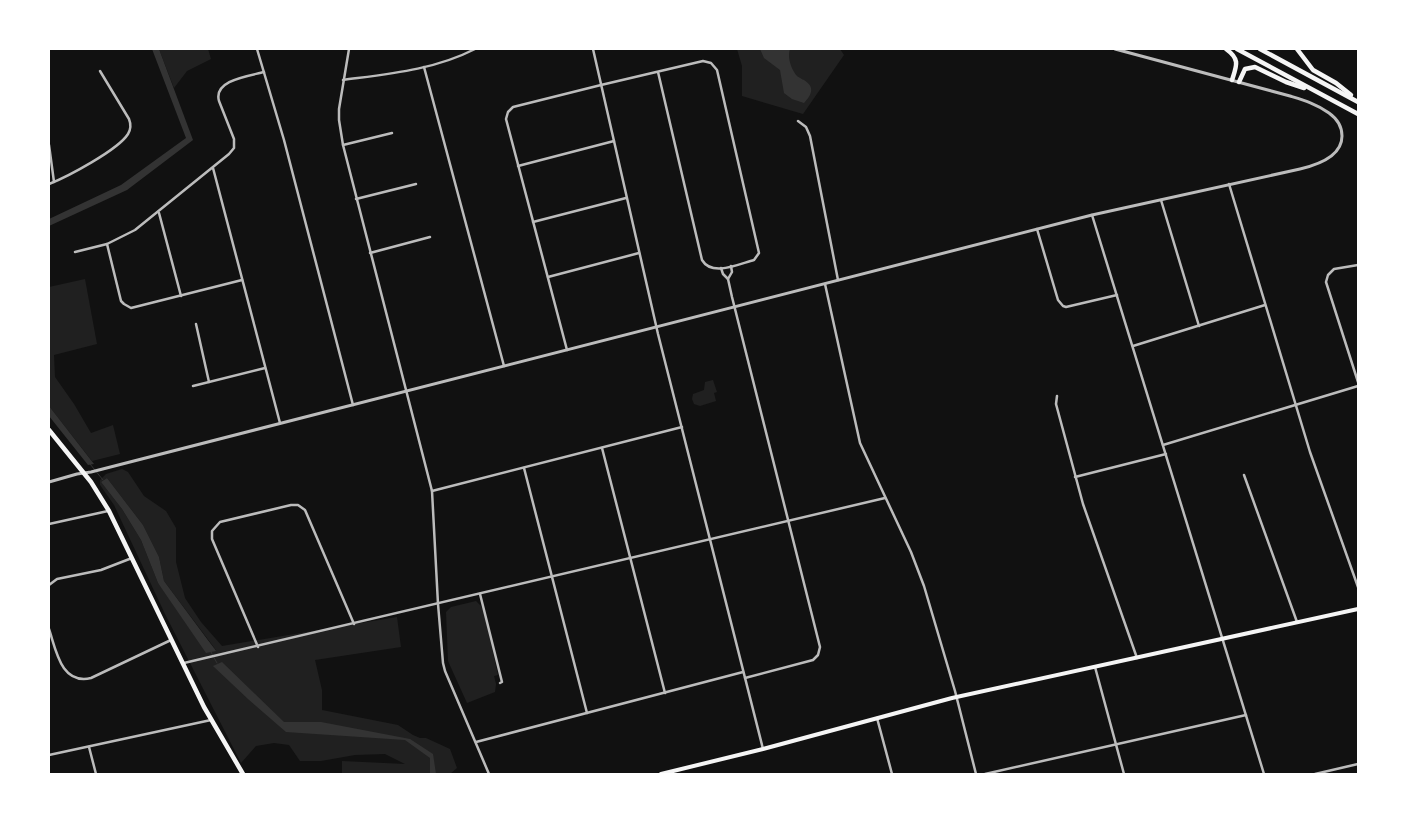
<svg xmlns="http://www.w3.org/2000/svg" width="1407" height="823" viewBox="0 0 1407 823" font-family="'Work Sans',sans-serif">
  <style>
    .green { fill: #202020; fill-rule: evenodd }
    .water { fill: #333 }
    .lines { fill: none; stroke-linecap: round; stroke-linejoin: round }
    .stream { stroke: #333; stroke-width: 1 }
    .minor { stroke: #bcbcbc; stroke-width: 2.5 }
    .tertiary { stroke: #bcbcbc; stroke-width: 3 }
    .secondary { stroke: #f5f5f5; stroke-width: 4 }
    .primary { stroke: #f5f5f5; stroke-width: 4.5 }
    .trunk { stroke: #f5f5f5; stroke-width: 4.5 }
  </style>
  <rect width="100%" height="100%" fill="#111"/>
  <g class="green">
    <polygon points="159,49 208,49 211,59 187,71 174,88"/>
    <polygon points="737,49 840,49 844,55 803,114 742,96 742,66"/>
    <polygon points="85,279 97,344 54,355 55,377 74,404 91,433 113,425 120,454 92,461 49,406 49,287"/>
    <polygon points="713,380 717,392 714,393 716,401 700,406 694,404 692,399 693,394 704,390 705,382"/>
    <path d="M 122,469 L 128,472 L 144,496 L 166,511 L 176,528 L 176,562 L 185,598 L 201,622 L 222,646 L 397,617 L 401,647 L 315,660 L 322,690 L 322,710 L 398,725 L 413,735 L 420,738 L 426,738 L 450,749 L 457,768 L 450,774 L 342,774 L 342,761 L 405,764 L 385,754 L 355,755 L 321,761 L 300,761 L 289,745 L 274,743 L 256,746 L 241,763 L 165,614 L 114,505 L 100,485 L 100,480 L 106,474 ZM 107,478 L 143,525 L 159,557 L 164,581 L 216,650 L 158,583 L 141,540 L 122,509 L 101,482 Z"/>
    <polygon points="476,601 481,606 484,612 498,675 494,676 496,684 495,692 467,703 448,661 446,612 451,607"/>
  </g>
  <g class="water">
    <polygon points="152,49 159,49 193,140 127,190 49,226 49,219 121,185 186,138"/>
    <path d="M 760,49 L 790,49 C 787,57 791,69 797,76 C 797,76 803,80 804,80 C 815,87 812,94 804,103 L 792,99 L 784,93 L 780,70 L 764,58 Z"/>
    <polygon points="49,406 94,464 88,465 49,416"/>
    <polygon points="107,478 143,525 159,557 164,581 216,651 206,653 158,583 141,540 122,509 101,482"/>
    <polygon points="222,662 284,722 321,722 410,739 433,754 436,774 430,774 430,758 405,740 286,732 248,699 213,666"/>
  </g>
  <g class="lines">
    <g class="stream">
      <polyline points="90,464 103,480"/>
      <polyline points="211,652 217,663"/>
    </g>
    <g class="minor">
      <polyline points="257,49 284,140 353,405"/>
      <polyline points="349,49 339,109 339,120 343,145 432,491 438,604 443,663 445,671 489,774"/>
      <polyline points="593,49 658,334 763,749"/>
      <polyline points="424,67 504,366"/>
      <path d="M 343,80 C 388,74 434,70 475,49"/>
      <polyline points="798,121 806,127 810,136 838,280"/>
      <polyline points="49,145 54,182"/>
      <polyline points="343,145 392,133"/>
      <polyline points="518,166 614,141"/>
      <polyline points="213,168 280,423"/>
      <path d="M 49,184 C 67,177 118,150 128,134 C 131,129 131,124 129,119 L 100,71"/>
      <polyline points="1229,184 1310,452 1358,587"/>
      <polyline points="356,199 416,184"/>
      <polyline points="1161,200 1199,326"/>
      <polyline points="159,213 181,296"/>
      <polyline points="1092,215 1264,774"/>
      <polyline points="533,222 626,198"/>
      <polyline points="1037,229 1058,300 1063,306 1066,307 1117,295"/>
      <polyline points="107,244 121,301 124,304 131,308 242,280"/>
      <path d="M 75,252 L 107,244 L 135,230 L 229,154 L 234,148 L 234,139 L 219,101 C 213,80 249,76 264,72"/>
      <polyline points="370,253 430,237"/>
      <polyline points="1358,265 1334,269 1328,275 1326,282 1358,382"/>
      <polyline points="731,266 732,272 728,279 732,297 820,647 818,655 813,660 745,678"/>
      <polyline points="721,268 723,274 728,279"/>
      <polyline points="548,277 639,253"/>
      <polyline points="825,284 860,443 911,552 924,586 955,691 976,774"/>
      <polyline points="196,324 209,382"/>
      <polyline points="1133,346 1265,305"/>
      <path d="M 567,350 L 506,119 L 508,112 L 513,107 L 601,85 L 703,61 L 711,63 L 717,70 L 759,253 L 754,260 C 739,264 712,277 702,260 L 658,72"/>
      <polyline points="193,386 265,368"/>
      <polyline points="1057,396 1056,404 1083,504 1137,658"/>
      <polyline points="1163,445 1358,386"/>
      <polyline points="602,448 665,693"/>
      <polyline points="524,468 587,713"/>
      <polyline points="1244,475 1297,622"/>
      <polyline points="1075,477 1166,454"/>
      <polyline points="432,491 682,427"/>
      <polyline points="49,524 108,511"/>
      <polyline points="49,585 57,579 101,570 132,558"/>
      <polyline points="480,594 502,682 500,683"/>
      <path d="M 49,629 C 56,650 61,685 91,678 L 171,640"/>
      <polyline points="258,647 212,539 212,531 220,522 291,505 298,505 305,510 354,624"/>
      <polyline points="184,663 885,498"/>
      <polyline points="1095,667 1124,774"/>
      <polyline points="877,718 892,774"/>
      <polyline points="476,742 743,672"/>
      <polyline points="89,747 96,774"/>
      <polyline points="49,755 211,720"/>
      <polyline points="985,774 1246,715"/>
      <polyline points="1315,774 1358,764"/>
    </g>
    <path class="tertiary" d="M 49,482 L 77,474 L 91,472 L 1092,215 L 1300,169 C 1317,165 1342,157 1342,136 C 1342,126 1336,118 1329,113 C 1317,104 1303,100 1290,96 L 1115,49"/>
    <polyline class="secondary" points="661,774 763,749 952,698 1358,609"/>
    <polyline class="primary" points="49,430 91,482 109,511 204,707 243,774"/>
    <g class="trunk">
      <path d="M 1226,49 C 1240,59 1237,65 1232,80"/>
      <polyline points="1237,49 1358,114"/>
      <polyline points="1260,49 1358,102"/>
      <polyline points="1297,49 1313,70 1336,83 1351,95"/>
      <polyline points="1239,82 1245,69 1255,67 1286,82 1304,88"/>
    </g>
  </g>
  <rect width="1407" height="823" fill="none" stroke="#ffffff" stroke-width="100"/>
</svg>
